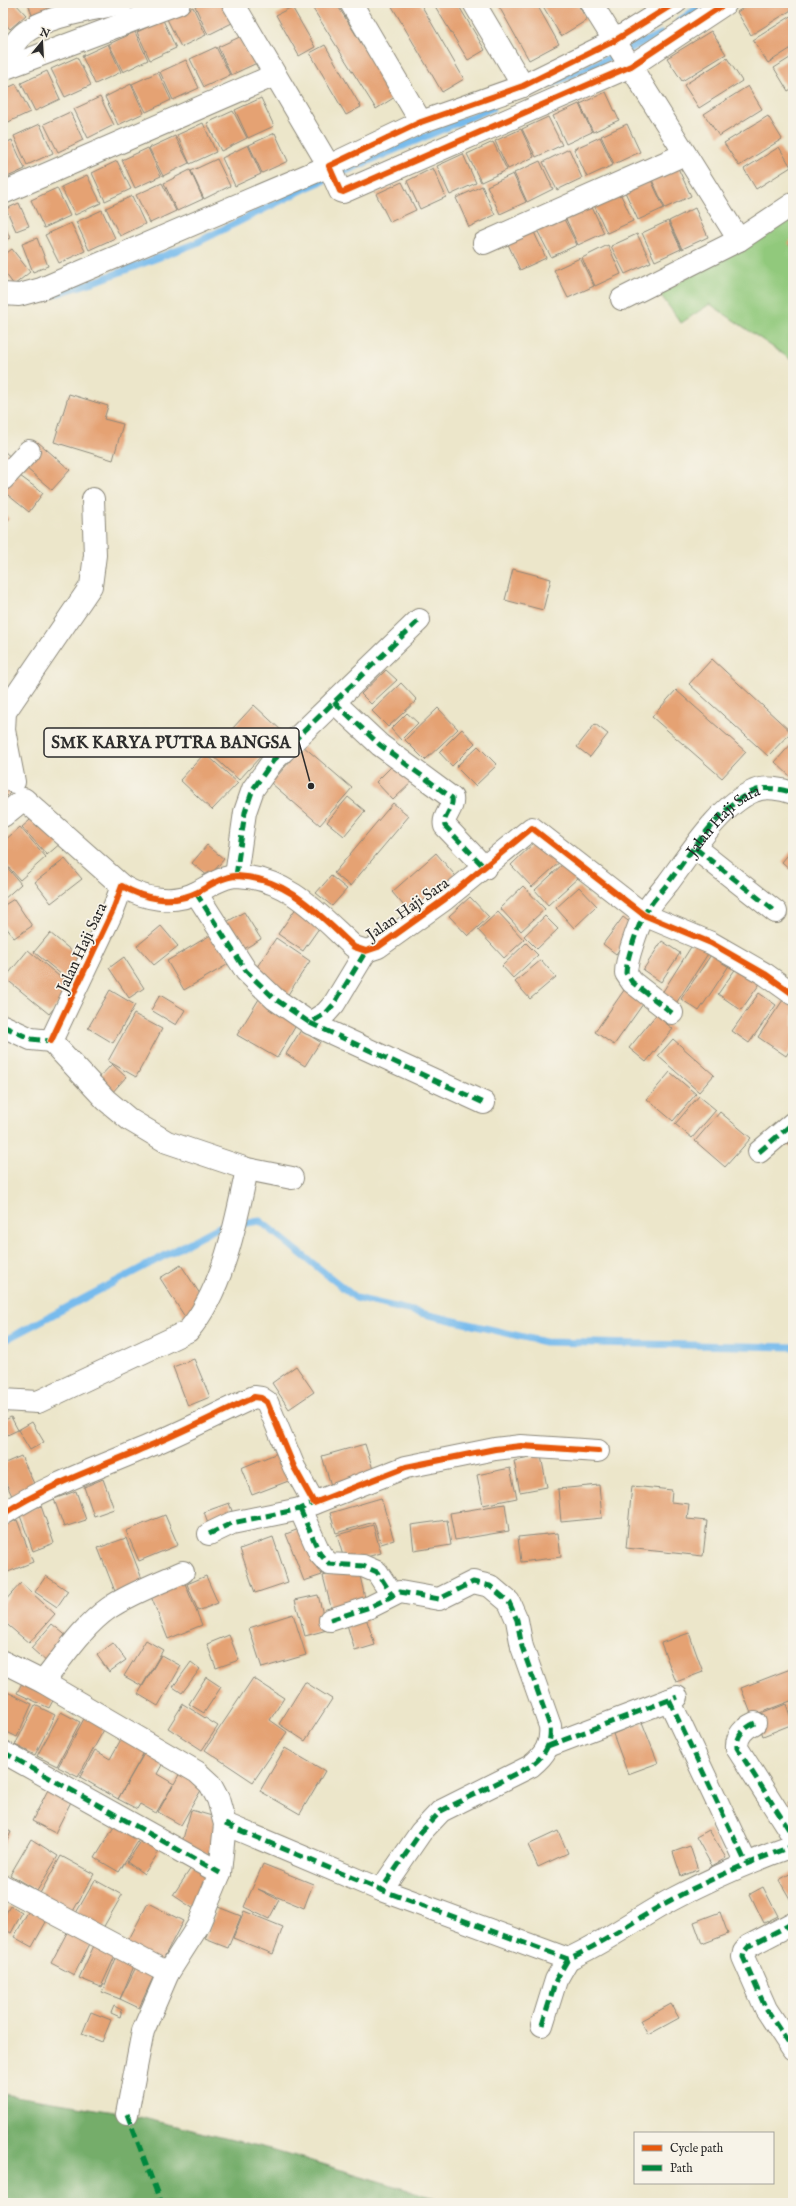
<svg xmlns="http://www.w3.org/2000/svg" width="796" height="2206" viewBox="0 0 796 2206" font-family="'IM FELL English',serif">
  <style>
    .green { fill: #91c97b; stroke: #5e7a53 }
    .forest { fill: #74ad6b; stroke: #506c4b }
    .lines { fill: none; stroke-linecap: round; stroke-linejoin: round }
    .stream { stroke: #77bbed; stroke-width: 7 }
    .building { fill: #e5a273 }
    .minor-casing { stroke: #8c887a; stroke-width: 24 }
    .minor { stroke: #fff; stroke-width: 22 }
    .quiet { stroke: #00873e; stroke-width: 5; stroke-dasharray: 10 5; stroke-linecap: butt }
    .cycleway-casing { stroke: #f7f3e8; stroke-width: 8 }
    .cycleway { stroke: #e8590c; stroke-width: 6 }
    .labels { text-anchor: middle; stroke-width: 3.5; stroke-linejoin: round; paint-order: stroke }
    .street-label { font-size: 16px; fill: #2b2b2b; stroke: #f7f3e8 }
    .leader { fill: none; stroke: #2b2b2b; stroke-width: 1.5 }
    .callout-dot { fill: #2b2b2b; stroke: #f7f3e8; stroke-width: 1.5 }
    .callout { fill: #f7f3e8; stroke: #2b2b2b; stroke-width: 1.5 }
    .callout-label { font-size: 17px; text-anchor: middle; font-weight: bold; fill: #2b2b2b }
  </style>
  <rect width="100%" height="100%" fill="#f7f3e8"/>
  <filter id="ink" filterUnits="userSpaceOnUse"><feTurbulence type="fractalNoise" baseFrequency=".025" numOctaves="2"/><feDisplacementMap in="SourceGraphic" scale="8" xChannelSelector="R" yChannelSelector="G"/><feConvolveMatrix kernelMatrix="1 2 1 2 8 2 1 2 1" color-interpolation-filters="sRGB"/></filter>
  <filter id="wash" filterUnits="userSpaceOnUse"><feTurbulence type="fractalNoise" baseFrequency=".012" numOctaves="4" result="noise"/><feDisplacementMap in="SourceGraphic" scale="16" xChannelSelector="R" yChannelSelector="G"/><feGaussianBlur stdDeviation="0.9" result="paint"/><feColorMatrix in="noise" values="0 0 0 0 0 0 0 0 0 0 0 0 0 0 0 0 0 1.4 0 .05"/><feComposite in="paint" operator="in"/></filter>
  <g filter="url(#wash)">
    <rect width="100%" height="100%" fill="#ece6ca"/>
    <polygon class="green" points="793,213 793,361 710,304 681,323 660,294"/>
    <polygon class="forest" points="3,2094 127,2114 278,2151 452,2203 3,2203"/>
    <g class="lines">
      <g class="stream">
        <polyline points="679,21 705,3"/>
        <polyline points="552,84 661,34"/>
        <polyline points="53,295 102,279 194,244 306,188 492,108"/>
        <polyline points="3,1339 7,1339 219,1227 260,1221 356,1298 545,1342 793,1347"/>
      </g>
    </g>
    <g id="blocks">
      <g class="building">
        <polygon points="3,3 15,3 26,15 10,29 3,21"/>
        <polygon points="28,3 50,3 52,8 32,15"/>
        <polygon points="202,3 224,3 234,22 208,35 195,6"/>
        <polygon points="312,3 336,3 395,97 376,109 310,4"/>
        <polygon points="390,3 420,3 464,79 442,92"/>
        <polygon points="433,3 457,3 485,50 468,60"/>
        <polygon points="497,3 536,3 559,44 529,60"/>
        <polygon points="541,3 577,3 587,20 561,36"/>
        <polygon points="751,3 791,3 793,9 751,35 737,12"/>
        <polygon points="193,7 206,35 181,47 167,19"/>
        <polygon points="292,7 315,47 299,56 276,15"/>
        <polygon points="793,15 793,47 768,63 753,40"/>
        <polygon points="163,20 176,48 150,60 137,32"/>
        <polygon points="711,31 726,54 682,81 667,58"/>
        <polygon points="135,32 148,60 123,72 109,44"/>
        <polygon points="244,35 257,63 231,75 218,47"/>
        <polygon points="108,44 121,72 95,84 82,56"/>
        <polygon points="325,45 361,107 346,115 310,53"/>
        <polygon points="216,47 230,75 204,87 190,59"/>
        <polygon points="793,56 793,88 788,91 774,68"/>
        <polygon points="77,57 91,85 65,97 51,69"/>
        <polygon points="727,58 742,81 699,108 684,85"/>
        <polygon points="186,60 199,88 173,100 160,72"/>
        <polygon points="47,71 60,99 35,111 21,83"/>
        <polygon points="158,72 171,100 146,112 132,84"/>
        <polygon points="16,84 30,112 4,124 3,90"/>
        <polygon points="131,84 144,113 118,125 105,97"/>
        <polygon points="748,86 762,109 719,136 704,114"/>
        <polygon points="606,92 619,120 593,132 580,104"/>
        <polygon points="100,97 114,125 88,138 74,109"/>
        <polygon points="261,98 274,126 248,138 235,110"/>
        <polygon points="579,104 592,132 566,144 553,116"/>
        <polygon points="233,111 247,138 221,151 207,123"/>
        <polygon points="70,112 83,140 58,152 44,124"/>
        <polygon points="768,116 782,139 739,166 724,143"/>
        <polygon points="548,117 562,145 536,157 522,129"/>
        <polygon points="203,123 216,152 190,164 177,135"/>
        <polygon points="40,124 53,153 27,165 14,136"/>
        <polygon points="627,124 640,152 614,164 601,136"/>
        <polygon points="521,129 534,157 508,169 495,141"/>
        <polygon points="275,133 288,161 262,173 249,145"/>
        <polygon points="175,136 189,163 163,176 149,148"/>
        <polygon points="600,137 613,165 587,177 574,149"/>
        <polygon points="12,140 25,169 3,179 3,144"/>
        <polygon points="493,142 507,170 481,182 467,154"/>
        <polygon points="248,145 261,174 235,186 222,158"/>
        <polygon points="779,147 791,167 756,189 744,169"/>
        <polygon points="148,148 161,176 135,188 122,160"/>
        <polygon points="569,149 582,178 557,190 543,162"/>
        <polygon points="463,154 476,183 450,195 437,166"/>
        <polygon points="217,159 230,186 204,199 191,171"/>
        <polygon points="117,161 131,189 105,201 92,173"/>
        <polygon points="540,161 553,189 527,202 514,173"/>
        <polygon points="433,168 446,197 420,209 407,181"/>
        <polygon points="678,168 691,196 665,208 652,180"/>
        <polygon points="190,170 203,199 177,211 164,183"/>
        <polygon points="513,174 526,202 500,214 487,186"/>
        <polygon points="87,175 101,203 75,215 61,187"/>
        <polygon points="651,180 664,208 638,220 625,192"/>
        <polygon points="402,182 416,210 390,222 376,194"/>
        <polygon points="162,183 176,211 150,223 136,195"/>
        <polygon points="482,186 495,215 469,227 456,198"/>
        <polygon points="57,188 70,216 44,228 31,200"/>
        <polygon points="620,193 633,221 607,233 594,205"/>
        <polygon points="132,196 145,224 120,236 106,208"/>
        <polygon points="19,203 29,226 16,231 6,209"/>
        <polygon points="591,205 604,233 578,245 565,217"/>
        <polygon points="695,208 708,237 682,249 669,221"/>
        <polygon points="102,210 115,238 89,250 76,222"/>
        <polygon points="563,217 577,245 551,257 537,230"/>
        <polygon points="668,221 681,249 655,261 642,233"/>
        <polygon points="3,222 10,238 3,241"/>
        <polygon points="71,223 85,251 59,263 45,235"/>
        <polygon points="533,230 546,258 520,270 507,242"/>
        <polygon points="637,234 651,262 625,274 611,246"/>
        <polygon points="37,238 48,266 33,272 22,244"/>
        <polygon points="793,238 793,248 788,243"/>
        <polygon points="608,245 621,274 595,286 582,258"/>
        <polygon points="12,249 30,272 14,285 3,270 3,256"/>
        <polygon points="580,258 594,286 568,298 554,270"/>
        <polygon points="69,394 108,406 104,419 123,424 113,460 54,442"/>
        <polygon points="38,442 70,470 52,490 20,463"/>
        <polygon points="3,450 17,463 3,477"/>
        <polygon points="16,473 43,493 29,512 3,491"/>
        <polygon points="3,512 9,519 3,524"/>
        <polygon points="513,569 551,579 543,610 505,600"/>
        <polygon points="712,659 791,732 768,756 689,684"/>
        <polygon points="386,670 397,680 371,704 361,694"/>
        <polygon points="401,683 417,700 388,727 372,711"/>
        <polygon points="676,690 746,752 722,778 652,717"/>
        <polygon points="254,705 283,732 239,780 210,753"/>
        <polygon points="438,708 458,729 425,760 405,740"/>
        <polygon points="407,713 418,723 401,740 391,729"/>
        <polygon points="595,724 608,734 590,757 577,747"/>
        <polygon points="462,729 475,743 452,766 439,752"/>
        <polygon points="793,742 793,777 792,778 775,762"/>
        <polygon points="303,746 352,788 320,825 271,783"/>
        <polygon points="478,746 497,765 475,786 456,767"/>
        <polygon points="205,753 238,783 212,810 180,780"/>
        <polygon points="397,761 415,779 393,800 376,782"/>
        <polygon points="3,779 13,790 3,800"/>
        <polygon points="348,797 365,811 344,836 327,822"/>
        <polygon points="393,803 409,816 350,886 334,873"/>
        <polygon points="37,814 62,842 47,855 22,827"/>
        <polygon points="20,827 46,857 20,880 3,861 3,842"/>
        <polygon points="540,837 562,860 532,887 511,865"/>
        <polygon points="207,845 224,859 209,877 192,863"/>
        <polygon points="793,849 793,872 782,862"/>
        <polygon points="436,853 460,881 415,919 392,892"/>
        <polygon points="65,859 82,879 51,903 35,882"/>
        <polygon points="565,862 579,877 548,905 535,890"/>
        <polygon points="6,866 21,884 3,900 3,868"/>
        <polygon points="331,876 347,889 332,906 316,893"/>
        <polygon points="523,886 545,909 521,931 500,908"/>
        <polygon points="579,887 597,906 574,928 556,908"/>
        <polygon points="470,897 489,917 468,936 449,916"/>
        <polygon points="14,899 32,926 14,938 3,923 3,906"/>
        <polygon points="299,904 324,921 303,951 278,934"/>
        <polygon points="244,912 261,939 239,952 223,924"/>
        <polygon points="498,912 524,940 504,958 478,930"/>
        <polygon points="545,916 558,929 537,949 524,936"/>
        <polygon points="623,917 636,927 616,954 603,944"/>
        <polygon points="161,926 178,946 154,965 137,946"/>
        <polygon points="50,933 84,961 68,980 34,952"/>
        <polygon points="214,933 232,962 184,990 167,961"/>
        <polygon points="276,938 310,961 287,996 253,973"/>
        <polygon points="696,939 711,949 675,1005 662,993"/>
        <polygon points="662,941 680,953 661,982 643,970"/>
        <polygon points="526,943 538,955 513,978 502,966"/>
        <polygon points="715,949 732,961 699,1011 681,999"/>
        <polygon points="28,950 72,987 49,1014 5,978"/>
        <polygon points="124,957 144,988 129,998 109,968"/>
        <polygon points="541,960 556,977 530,999 515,982"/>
        <polygon points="741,961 764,978 741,1010 718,994"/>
        <polygon points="629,983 648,997 614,1045 595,1032"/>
        <polygon points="110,990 135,1005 113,1043 88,1028"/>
        <polygon points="759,993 776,1005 749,1043 732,1031"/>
        <polygon points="160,995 185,1010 176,1025 151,1010"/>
        <polygon points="259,999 298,1022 277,1058 237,1035"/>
        <polygon points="783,1000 793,1007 793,1045 786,1056 758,1037"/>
        <polygon points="134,1014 162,1029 136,1077 108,1061"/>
        <polygon points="656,1015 673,1029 646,1062 629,1048"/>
        <polygon points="301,1030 320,1042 305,1066 286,1054"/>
        <polygon points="673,1039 714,1075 699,1092 658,1056"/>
        <polygon points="112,1064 126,1077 111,1094 97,1080"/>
        <polygon points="670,1072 696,1094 673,1121 647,1099"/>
        <polygon points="699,1096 716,1110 692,1138 675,1124"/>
        <polygon points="720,1112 751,1138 725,1167 695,1141"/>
        <polygon points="793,1138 793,1150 787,1143"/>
        <polygon points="181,1265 206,1303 185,1317 160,1278"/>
        <polygon points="194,1359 210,1397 188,1406 173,1367"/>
        <polygon points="296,1366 314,1392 289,1409 272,1383"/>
        <polygon points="11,1417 18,1430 32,1422 44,1442 30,1450 18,1430 3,1437 3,1421"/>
        <polygon points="365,1444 375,1476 332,1489 322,1456"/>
        <polygon points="280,1452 291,1480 252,1495 241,1468"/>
        <polygon points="21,1456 37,1490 14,1500 3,1477 3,1464"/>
        <polygon points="541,1456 547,1487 520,1492 514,1461"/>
        <polygon points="510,1468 517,1498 483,1505 477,1475"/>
        <polygon points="103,1479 114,1509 94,1516 84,1487"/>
        <polygon points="599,1485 602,1518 561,1522 558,1489"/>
        <polygon points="632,1486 672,1490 671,1502 689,1504 687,1519 707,1521 703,1556 626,1548"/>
        <polygon points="76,1491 86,1520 64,1527 54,1499"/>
        <polygon points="381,1498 394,1540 381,1544 374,1522 336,1533 330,1513"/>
        <polygon points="229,1503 235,1519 210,1528 204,1512"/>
        <polygon points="505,1504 509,1531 455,1540 450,1513"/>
        <polygon points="41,1506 54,1543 33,1551 19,1513"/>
        <polygon points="165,1515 178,1545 139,1561 126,1531"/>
        <polygon points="17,1520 33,1562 3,1574 3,1526"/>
        <polygon points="447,1520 451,1545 414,1551 411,1525"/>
        <polygon points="373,1525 381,1553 345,1563 337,1535"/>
        <polygon points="304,1527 322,1575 304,1581 286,1534"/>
        <polygon points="558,1533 561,1557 521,1562 518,1537"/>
        <polygon points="273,1537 288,1582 255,1593 240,1549"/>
        <polygon points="126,1538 144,1584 116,1594 98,1548"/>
        <polygon points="358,1567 367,1607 333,1615 323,1576"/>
        <polygon points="46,1576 68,1591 57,1607 35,1592"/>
        <polygon points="206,1576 218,1603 198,1611 187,1584"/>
        <polygon points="184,1581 202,1625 168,1639 150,1594"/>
        <polygon points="21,1583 55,1614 29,1643 3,1621 3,1603"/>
        <polygon points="318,1595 327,1630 305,1636 295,1600"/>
        <polygon points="364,1612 375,1645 355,1651 345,1618"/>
        <polygon points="293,1614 306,1655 262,1668 249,1628"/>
        <polygon points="52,1624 69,1638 48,1663 31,1648"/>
        <polygon points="689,1633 703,1672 676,1682 661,1643"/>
        <polygon points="229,1635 239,1660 216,1668 207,1644"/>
        <polygon points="146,1640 163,1650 142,1686 124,1676"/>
        <polygon points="113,1643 126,1660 109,1672 97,1655"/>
        <polygon points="161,1655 181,1666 158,1706 138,1694"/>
        <polygon points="191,1662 200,1669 182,1693 173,1687"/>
        <polygon points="793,1668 793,1700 752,1716 741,1688"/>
        <polygon points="25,1677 57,1693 49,1708 17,1693"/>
        <polygon points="206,1677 221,1687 204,1713 189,1704"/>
        <polygon points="253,1678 284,1698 270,1720 287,1732 253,1782 205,1750"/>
        <polygon points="305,1682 332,1699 305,1741 279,1724"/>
        <polygon points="3,1690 32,1704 17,1737 3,1730"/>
        <polygon points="183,1704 218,1726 202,1750 168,1728"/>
        <polygon points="786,1704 793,1724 763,1736 756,1716"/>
        <polygon points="35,1705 55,1715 35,1755 15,1745"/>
        <polygon points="61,1712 80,1722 57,1766 37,1756"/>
        <polygon points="86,1715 106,1726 78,1777 58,1767"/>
        <polygon points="642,1722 658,1763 628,1774 613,1734"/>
        <polygon points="124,1734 147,1747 118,1799 80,1777 95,1750 110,1759"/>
        <polygon points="285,1748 325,1771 300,1814 260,1791"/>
        <polygon points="145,1752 163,1763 157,1774 174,1784 181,1771 204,1785 181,1825 158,1812 173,1785 156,1813 140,1804 137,1809 118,1799"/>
        <polygon points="52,1782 75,1794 55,1833 32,1821"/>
        <polygon points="793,1798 793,1809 788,1801"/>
        <polygon points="191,1810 219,1818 209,1854 181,1846"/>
        <polygon points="120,1817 144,1832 119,1872 95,1858"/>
        <polygon points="3,1828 11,1832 3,1849"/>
        <polygon points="709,1830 726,1858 712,1866 696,1837"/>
        <polygon points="558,1831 568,1853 538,1867 528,1845"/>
        <polygon points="146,1834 163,1846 144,1874 127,1862"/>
        <polygon points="31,1839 58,1856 37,1891 10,1875"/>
        <polygon points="690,1846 698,1870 681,1876 673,1852"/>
        <polygon points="61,1856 94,1874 72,1913 39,1895"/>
        <polygon points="263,1864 313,1884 304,1908 258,1889 279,1900 269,1919 244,1907"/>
        <polygon points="193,1865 214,1878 194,1909 173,1895"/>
        <polygon points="793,1872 793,1904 779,1880"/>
        <polygon points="95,1880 122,1895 103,1928 76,1913"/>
        <polygon points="763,1887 778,1916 764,1923 750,1894"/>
        <polygon points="33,1903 51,1913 32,1947 14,1937"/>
        <polygon points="148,1903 183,1921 161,1963 126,1945"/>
        <polygon points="10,1906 22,1913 11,1933 3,1928 3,1919"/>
        <polygon points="218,1907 241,1916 228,1948 205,1939"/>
        <polygon points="244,1911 283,1927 273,1954 233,1938"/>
        <polygon points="720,1912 728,1934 702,1944 694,1922"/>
        <polygon points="71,1925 94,1936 74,1975 51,1963"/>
        <polygon points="98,1937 119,1947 101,1987 79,1978"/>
        <polygon points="119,1951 137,1959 120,1999 102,1992"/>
        <polygon points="138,1963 156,1971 139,2008 120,1999"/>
        <polygon points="671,2004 679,2018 648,2035 640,2021"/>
        <polygon points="114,2006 122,2010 120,2017 111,2013"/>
        <polygon points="91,2012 111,2020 102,2042 82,2034"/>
      </g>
    </g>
  </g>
  <g filter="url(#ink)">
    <use href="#blocks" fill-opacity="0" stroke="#8c887a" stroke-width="1"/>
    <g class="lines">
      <g class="minor-casing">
        <g id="minor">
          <polyline points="351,3 421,122"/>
          <polyline points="474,3 523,86"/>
          <polyline points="591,3 739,240"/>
          <polyline points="675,3 614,41 523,86 421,122 329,166 340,191 343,192 631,66 726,3"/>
          <path d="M 3,61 C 9,52 15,41 23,34 C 44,16 96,9 122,3"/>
          <polyline points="3,69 179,3"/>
          <polyline points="3,193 275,75"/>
          <polyline points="484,243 685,154"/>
          <polyline points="3,294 19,295 41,289 329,166 233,3"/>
          <polyline points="622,299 739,240 793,204"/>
          <polyline points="3,479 29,451"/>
          <path d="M 334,702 L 380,745 L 452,798 C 454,809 442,816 445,826 L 485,868"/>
          <polyline points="14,782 4,730 5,712 91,586 95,555 93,499"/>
          <polyline points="3,816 24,799 122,886"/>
          <polyline points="695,848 776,912"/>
          <polyline points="236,876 245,812 253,789 273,761 419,620"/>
          <polyline points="196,893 246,971 275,999 310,1023 326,1013 334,1004 366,951"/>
          <path id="s1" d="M 672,1013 L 632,982 L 626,973 C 626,960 638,926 644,915 C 650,904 660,893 668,883 C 690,854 720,805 754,791 C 765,786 782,789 793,793"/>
          <polyline points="310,1023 484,1103"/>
          <polyline points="3,1026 31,1039 51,1041"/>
          <path d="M 51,1041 L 113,910 L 122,886 C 144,899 173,905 198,892 C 209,886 223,876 237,876 C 289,878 319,915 354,947 L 366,951 L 378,947 L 445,899 L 532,828 L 644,915 L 711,943 L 765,974 L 793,994"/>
          <polyline points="51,1041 106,1100 130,1120 167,1142 247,1169 292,1178"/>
          <polyline points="759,1152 793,1123"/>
          <path d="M 3,1400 L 38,1402 L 188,1331 C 223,1291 237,1219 247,1169"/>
          <polyline points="300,1509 320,1554 329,1564 363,1566 377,1572 392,1595"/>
          <path d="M 3,1514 C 47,1485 101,1467 149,1446 C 185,1431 219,1413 254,1397 L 261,1398 L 267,1402 L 294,1467 L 314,1503 L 406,1467 L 495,1449 L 521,1446 L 598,1451"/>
          <polyline points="209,1534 232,1523 300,1509 314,1503"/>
          <path d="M 330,1620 L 370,1607 L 400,1592 L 439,1599 L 473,1582 L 490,1586 L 509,1602 L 517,1620 L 522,1647 L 550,1726 C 552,1744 545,1755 531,1766 L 441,1811 L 421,1832 L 381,1890"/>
          <polyline points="3,1662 43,1682 197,1772 210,1784 218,1799 225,1824 220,1873 198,1926 168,1973 143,2031 127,2114"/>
          <path d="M 43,1682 C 63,1657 83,1626 109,1608 C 131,1593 159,1583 183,1572"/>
          <polyline points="669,1700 746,1863"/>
          <path d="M 755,1723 C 744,1728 736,1736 737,1748 L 793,1836"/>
          <polyline points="548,1746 677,1697"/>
          <polyline points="3,1752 220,1873"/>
          <path d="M 225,1824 L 381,1890 L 568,1959 C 604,1943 636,1919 671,1900 C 710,1879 751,1861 793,1846"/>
          <polyline points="3,1886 168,1973"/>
          <polyline points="793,1923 749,1946 744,1952 743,1957 766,2009 793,2050"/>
          <polyline points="542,2025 556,1980 568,1959"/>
        </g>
      </g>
      <use href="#minor" class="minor"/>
      <g class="quiet">
        <path d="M 334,702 L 380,745 L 452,798 C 454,809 442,816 445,826 L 485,868"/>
        <polyline points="695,848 776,912"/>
        <polyline points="236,876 245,812 253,789 273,761 419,620"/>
        <polyline points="196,893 246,971 275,999 310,1023 326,1013 334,1004 366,951"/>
        <path d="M 672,1013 L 632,982 L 626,973 C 626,960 638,926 644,915 C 650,904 660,893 668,883 C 690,854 720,805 754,791 C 765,786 782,789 793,793"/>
        <polyline points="310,1023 484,1103"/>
        <polyline points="3,1026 31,1039 51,1041"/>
        <polyline points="759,1152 793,1123"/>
        <polyline points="300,1509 320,1554 329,1564 363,1566 377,1572 392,1595"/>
        <polyline points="209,1534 232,1523 300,1509 314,1503"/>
        <path d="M 330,1620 L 370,1607 L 400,1592 L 439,1599 L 473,1582 L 490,1586 L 509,1602 L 517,1620 L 522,1647 L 550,1726 C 552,1744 545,1755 531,1766 L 441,1811 L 421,1832 L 381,1890"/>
        <polyline points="669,1700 746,1863"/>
        <path d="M 755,1723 C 744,1728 736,1736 737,1748 L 793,1836"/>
        <polyline points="548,1746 677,1697"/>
        <polyline points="3,1752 220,1873"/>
        <path d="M 225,1824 L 381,1890 L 568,1959 C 604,1943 636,1919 671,1900 C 710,1879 751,1861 793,1846"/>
        <polyline points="793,1923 749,1946 744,1952 743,1957 766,2009 793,2050"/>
        <polyline points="542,2025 556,1980 568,1959"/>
        <polyline points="127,2114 161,2203"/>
      </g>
      <g class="cycleway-casing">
        <g id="cycleway">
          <polyline points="675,3 614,41 523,86 421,122 329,166 340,191 343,192 631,66 726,3"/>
          <path d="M 51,1041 L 113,910 L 122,886 C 144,899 173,905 198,892 C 209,886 223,876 237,876 C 289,878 319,915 354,947 L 366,951 L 378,947 L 445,899 L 532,828 L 644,915 L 711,943 L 765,974 L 793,994"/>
          <path d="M 3,1514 C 47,1485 101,1467 149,1446 C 185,1431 219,1413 254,1397 L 261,1398 L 267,1402 L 294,1467 L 314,1503 L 406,1467 L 495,1449 L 521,1446 L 598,1451"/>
        </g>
      </g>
      <use href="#cycleway" class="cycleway"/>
    </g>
  </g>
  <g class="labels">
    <g class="street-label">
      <text dy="6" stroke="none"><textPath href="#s1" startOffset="247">Jalan Haji Sara</textPath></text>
      <text transform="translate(407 908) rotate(-35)" y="6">Jalan Haji Sara</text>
      <text transform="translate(81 947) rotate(-65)" y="6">Jalan Haji Sara</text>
    </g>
  </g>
  <path class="leader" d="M311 786L299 742"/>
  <circle class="callout-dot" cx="311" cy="786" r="4"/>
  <rect class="callout" x="44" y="728" width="255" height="29" rx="4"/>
  <g class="callout-label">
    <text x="171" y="748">SMK KARYA PUTRA BANGSA</text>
  </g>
  <rect width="796" height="2206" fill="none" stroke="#f7f3e8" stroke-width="16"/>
  <rect x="634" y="2132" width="140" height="52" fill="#f7f3e8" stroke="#a5a39c"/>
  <rect x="642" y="2145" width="20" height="6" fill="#e8590c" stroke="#a5a39c"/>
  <text x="670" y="2152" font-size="12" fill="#2b2b2b">Cycle path</text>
  <rect x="642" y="2165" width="20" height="6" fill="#00873e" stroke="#a5a39c"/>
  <text x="670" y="2172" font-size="12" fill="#2b2b2b">Path</text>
  <g transform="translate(42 42) rotate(18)" stroke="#f7f3e8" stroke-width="3" paint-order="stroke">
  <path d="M0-3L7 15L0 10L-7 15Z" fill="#2b2b2b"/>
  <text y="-6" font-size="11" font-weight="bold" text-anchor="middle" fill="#2b2b2b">N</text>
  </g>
</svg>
